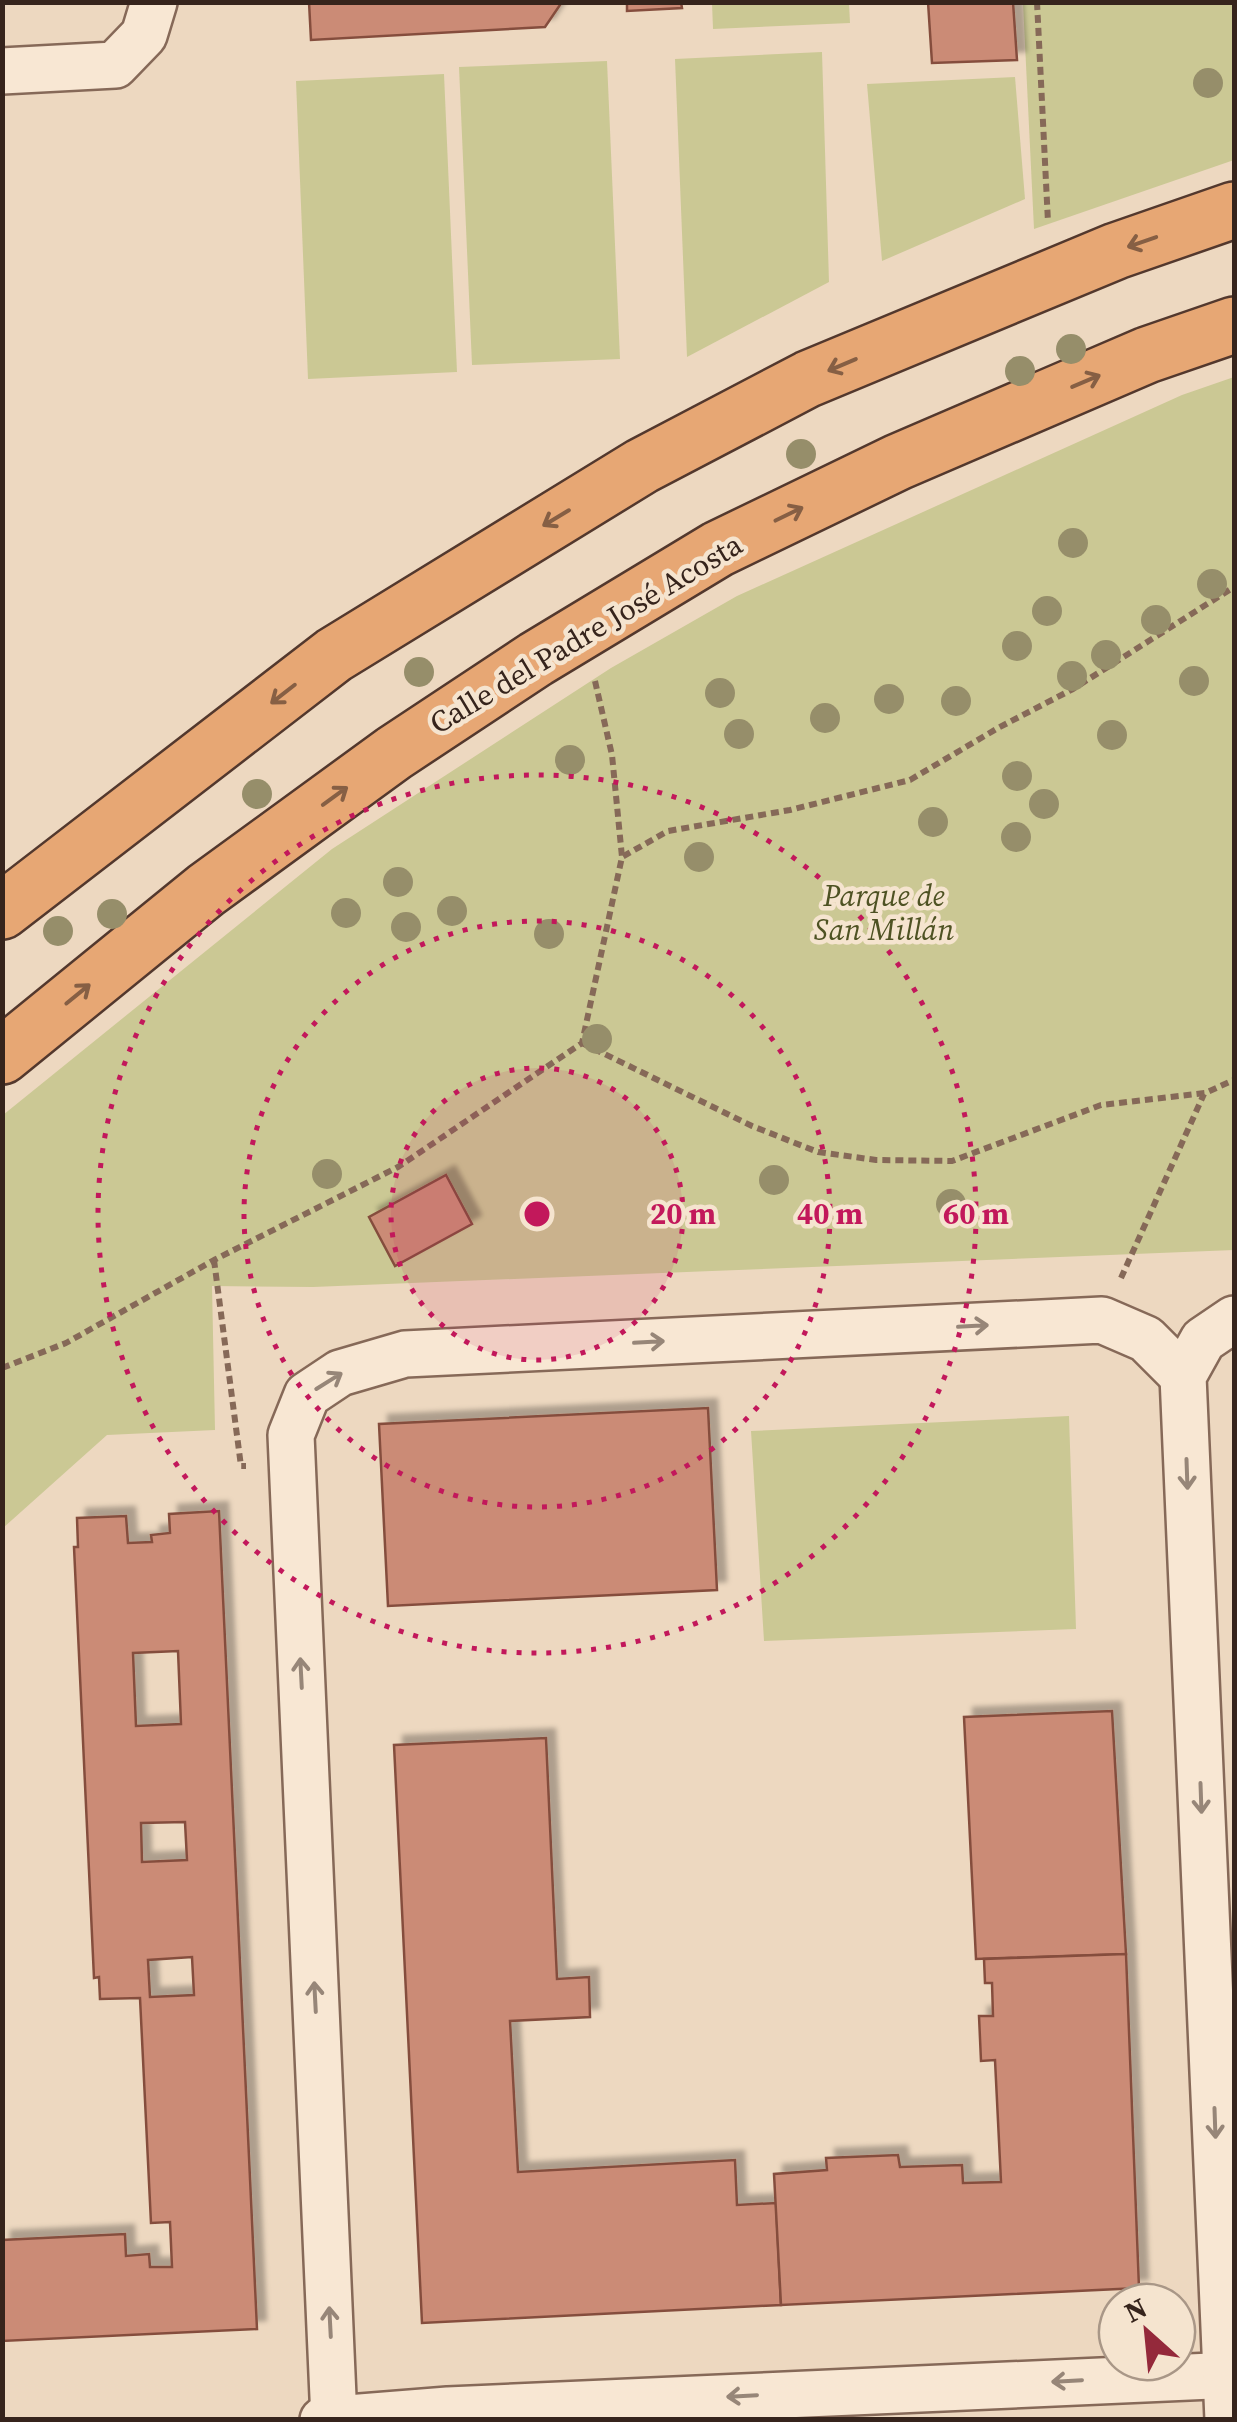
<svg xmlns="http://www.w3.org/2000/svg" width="1237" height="2422" viewBox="0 0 1237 2422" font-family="'Source Serif 4',serif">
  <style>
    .green { fill: #cbc894 }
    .building { fill: #cb8b76; stroke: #854e3e; stroke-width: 2.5; fill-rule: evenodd; filter: url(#shadow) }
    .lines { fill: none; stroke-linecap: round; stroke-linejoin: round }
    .minor-casing { stroke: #866958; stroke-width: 50 }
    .trunk-casing { stroke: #53382d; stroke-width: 60 }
    .path { stroke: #866958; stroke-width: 6; stroke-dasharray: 8 5; stroke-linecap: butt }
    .minor { stroke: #f8e7d3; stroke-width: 45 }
    .trunk { stroke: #e7a774; stroke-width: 55 }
    .tree { fill: #968e6a }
    .oneway { stroke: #865f44 }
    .oneway2 { stroke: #978678 }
    .ring { fill: none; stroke: #c2185b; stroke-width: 5; stroke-dasharray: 5 10 }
    .labels { text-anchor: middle; stroke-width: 9; stroke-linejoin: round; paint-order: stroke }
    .street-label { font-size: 30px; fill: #36241c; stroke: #f5e4cf }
    .park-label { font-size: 30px; font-style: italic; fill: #4e5223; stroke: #f5e4cf }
    .centre { fill: #c2185b; stroke: #f5e4cf; stroke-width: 5 }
    .ring-label { font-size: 30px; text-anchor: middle; font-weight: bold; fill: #c2185b; stroke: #f5e4cf; stroke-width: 9; stroke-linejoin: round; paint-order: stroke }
  </style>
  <defs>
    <filter id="shadow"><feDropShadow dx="9" dy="-9" stdDeviation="2.5" flood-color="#0004"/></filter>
  </defs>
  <rect width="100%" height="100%" fill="#edd8c0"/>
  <g class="green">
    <polygon points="712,3 849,3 850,23 713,29"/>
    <polygon points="1023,3 1234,3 1234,160 1034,229"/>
    <polygon points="822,52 829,282 687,357 675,59"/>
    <polygon points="607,61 620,359 472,365 459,67"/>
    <polygon points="444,74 457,372 308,379 296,81"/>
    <polygon points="1015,77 1025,199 882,261 867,84"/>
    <polygon points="1234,377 1234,1250 313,1287 212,1286 215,1430 107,1435 3,1528 3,1115 332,849 611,668 737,596 1182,395"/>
    <polygon points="1069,1416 1076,1629 764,1641 751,1431"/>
  </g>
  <g class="building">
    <polygon points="309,2 562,2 545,27 311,40"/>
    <polygon points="627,2 681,2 682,8 627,11"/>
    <polygon points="928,2 1013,2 1017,60 932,63"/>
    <polygon points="446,1175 472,1224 395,1266 369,1217"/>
    <polygon points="708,1408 717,1590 388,1606 379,1424"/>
    <path d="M 219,1511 L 257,2329 L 2,2341 L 2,2240 L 125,2234 L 126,2256 L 149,2254 L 150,2267 L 172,2267 L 170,2222 L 151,2223 L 140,1998 L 100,1999 L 99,1977 L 94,1978 L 74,1547 L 78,1547 L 77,1518 L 126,1516 L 128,1543 L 152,1542 L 151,1535 L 170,1533 L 169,1514 ZM 178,1651 L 181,1724 L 136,1726 L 133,1653 ZM 185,1822 L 187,1860 L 142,1862 L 141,1823 ZM 192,1957 L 194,1995 L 150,1997 L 148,1960 Z"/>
    <polygon points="1112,1711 1126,1954 976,1959 964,1717"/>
    <polygon points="546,1738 557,1979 589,1977 590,2017 510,2021 518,2172 735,2160 737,2205 776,2203 781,2305 422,2323 394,1745"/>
    <polygon points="1126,1954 1139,2288 781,2305 774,2174 827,2170 826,2158 898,2155 900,2167 962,2165 963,2183 1001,2182 995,2060 981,2061 979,2016 993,2016 992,1983 985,1983 984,1959"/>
  </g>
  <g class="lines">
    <g class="minor-casing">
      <g id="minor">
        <polyline points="2,71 115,65 144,35 154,2"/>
        <polyline points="323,2420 448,2410 1234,2375"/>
        <polyline points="334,2420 291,1435 307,1395 340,1373 405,1354 1102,1320 1146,1339 1183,1376"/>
        <polyline points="1228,2420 1183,1376 1203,1340 1234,1319"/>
      </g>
    </g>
    <g class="trunk-casing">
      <g id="trunk">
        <polyline points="2,911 334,655 642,466 808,379 1116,251 1234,210"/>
        <polyline points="2,1056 206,890 394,753 536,659 718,549 898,462 1147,355 1234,325"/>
      </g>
    </g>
    <g class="path">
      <polyline points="1037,2 1048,222"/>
      <polyline points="595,681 612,755 622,857"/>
      <polyline points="582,1043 752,1126 818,1152 876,1160 952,1161 1101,1105 1205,1093 1234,1080"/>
      <polyline points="214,1260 241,1466 246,1466"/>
      <polyline points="1121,1278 1204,1094"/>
      <polyline points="2,1368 66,1343 214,1260 398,1167 582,1043 622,857 668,831 790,810 910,780 998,728 1073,689 1234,587"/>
    </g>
    <use href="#minor" class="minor"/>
    <use href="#trunk" class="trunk"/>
  </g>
  <g class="tree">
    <circle cx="1208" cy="83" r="15"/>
    <circle cx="1071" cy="349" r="15"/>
    <circle cx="1020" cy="371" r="15"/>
    <circle cx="801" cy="454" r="15"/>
    <circle cx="1073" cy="543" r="15"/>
    <circle cx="1212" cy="584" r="15"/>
    <circle cx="1047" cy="611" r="15"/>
    <circle cx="1156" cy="620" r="15"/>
    <circle cx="1017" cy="646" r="15"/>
    <circle cx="1106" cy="655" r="15"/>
    <circle cx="419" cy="672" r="15"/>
    <circle cx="1072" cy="676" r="15"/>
    <circle cx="1194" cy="681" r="15"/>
    <circle cx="720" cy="693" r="15"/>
    <circle cx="889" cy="699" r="15"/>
    <circle cx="956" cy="701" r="15"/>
    <circle cx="825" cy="718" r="15"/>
    <circle cx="739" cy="734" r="15"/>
    <circle cx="1112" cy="735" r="15"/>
    <circle cx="570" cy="760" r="15"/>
    <circle cx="1017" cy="776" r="15"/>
    <circle cx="257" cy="794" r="15"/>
    <circle cx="1044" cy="804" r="15"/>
    <circle cx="933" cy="822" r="15"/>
    <circle cx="1016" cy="837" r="15"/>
    <circle cx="699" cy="857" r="15"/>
    <circle cx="398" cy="882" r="15"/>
    <circle cx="452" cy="911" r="15"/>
    <circle cx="346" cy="913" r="15"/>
    <circle cx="112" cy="914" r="15"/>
    <circle cx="406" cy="927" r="15"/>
    <circle cx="58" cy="931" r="15"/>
    <circle cx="549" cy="934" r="15"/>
    <circle cx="597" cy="1039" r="15"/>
    <circle cx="327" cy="1174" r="15"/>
    <circle cx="774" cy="1180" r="15"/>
    <circle cx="951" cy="1204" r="15"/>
  </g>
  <defs><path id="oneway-shaft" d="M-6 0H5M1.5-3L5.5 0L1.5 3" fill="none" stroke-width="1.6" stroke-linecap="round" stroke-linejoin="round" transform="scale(2.5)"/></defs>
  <g class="oneway">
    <use href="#oneway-shaft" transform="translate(1142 242) rotate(161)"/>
    <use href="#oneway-shaft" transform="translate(842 365) rotate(157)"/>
    <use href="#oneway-shaft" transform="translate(1086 381) rotate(-23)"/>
    <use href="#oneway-shaft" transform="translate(789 514) rotate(-26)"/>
    <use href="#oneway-shaft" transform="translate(556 518) rotate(149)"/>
    <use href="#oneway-shaft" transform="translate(283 694) rotate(142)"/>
    <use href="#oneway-shaft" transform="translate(335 796) rotate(-36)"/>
    <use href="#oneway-shaft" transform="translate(78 994) rotate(-39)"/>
  </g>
  <g class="oneway2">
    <use href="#oneway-shaft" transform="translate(973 1326) rotate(-3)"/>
    <use href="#oneway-shaft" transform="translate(649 1342) rotate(-3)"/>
    <use href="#oneway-shaft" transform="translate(329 1381) rotate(-32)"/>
    <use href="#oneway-shaft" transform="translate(1187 1474) rotate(88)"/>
    <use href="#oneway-shaft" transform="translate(301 1673) rotate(-93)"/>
    <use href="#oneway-shaft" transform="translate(1201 1798) rotate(88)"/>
    <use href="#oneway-shaft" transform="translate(315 1997) rotate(-93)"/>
    <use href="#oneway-shaft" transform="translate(1215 2123) rotate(88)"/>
    <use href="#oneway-shaft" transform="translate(330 2322) rotate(-93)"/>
    <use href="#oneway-shaft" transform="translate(1067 2381) rotate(177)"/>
    <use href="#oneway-shaft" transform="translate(742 2396) rotate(177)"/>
  </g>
  <circle cx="537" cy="1214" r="146" fill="#c2185b" fill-opacity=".12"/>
  <g class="ring">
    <circle cx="537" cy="1214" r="146"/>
    <circle cx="537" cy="1214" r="293"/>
    <circle cx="537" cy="1214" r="439"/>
  </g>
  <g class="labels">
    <g class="street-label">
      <text transform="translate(586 634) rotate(-31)" y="10">Calle del Padre José Acosta</text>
    </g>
    <g class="park-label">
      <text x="884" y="906">Parque de<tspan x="884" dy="34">San Millán</tspan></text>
    </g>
  </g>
  <circle cx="537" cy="1214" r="15" class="centre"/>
  <g class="ring-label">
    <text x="683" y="1224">20 m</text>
    <text x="830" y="1224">40 m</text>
    <text x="976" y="1224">60 m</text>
  </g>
  <rect width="1237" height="2422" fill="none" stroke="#36241c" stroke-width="10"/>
  <g transform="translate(1147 2332) rotate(333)"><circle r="48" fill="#f5e4cf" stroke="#a99787" stroke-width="2.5"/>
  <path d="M0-8L18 38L0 25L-18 38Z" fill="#94293b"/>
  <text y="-15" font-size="28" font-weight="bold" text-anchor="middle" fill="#36241c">N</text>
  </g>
</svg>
